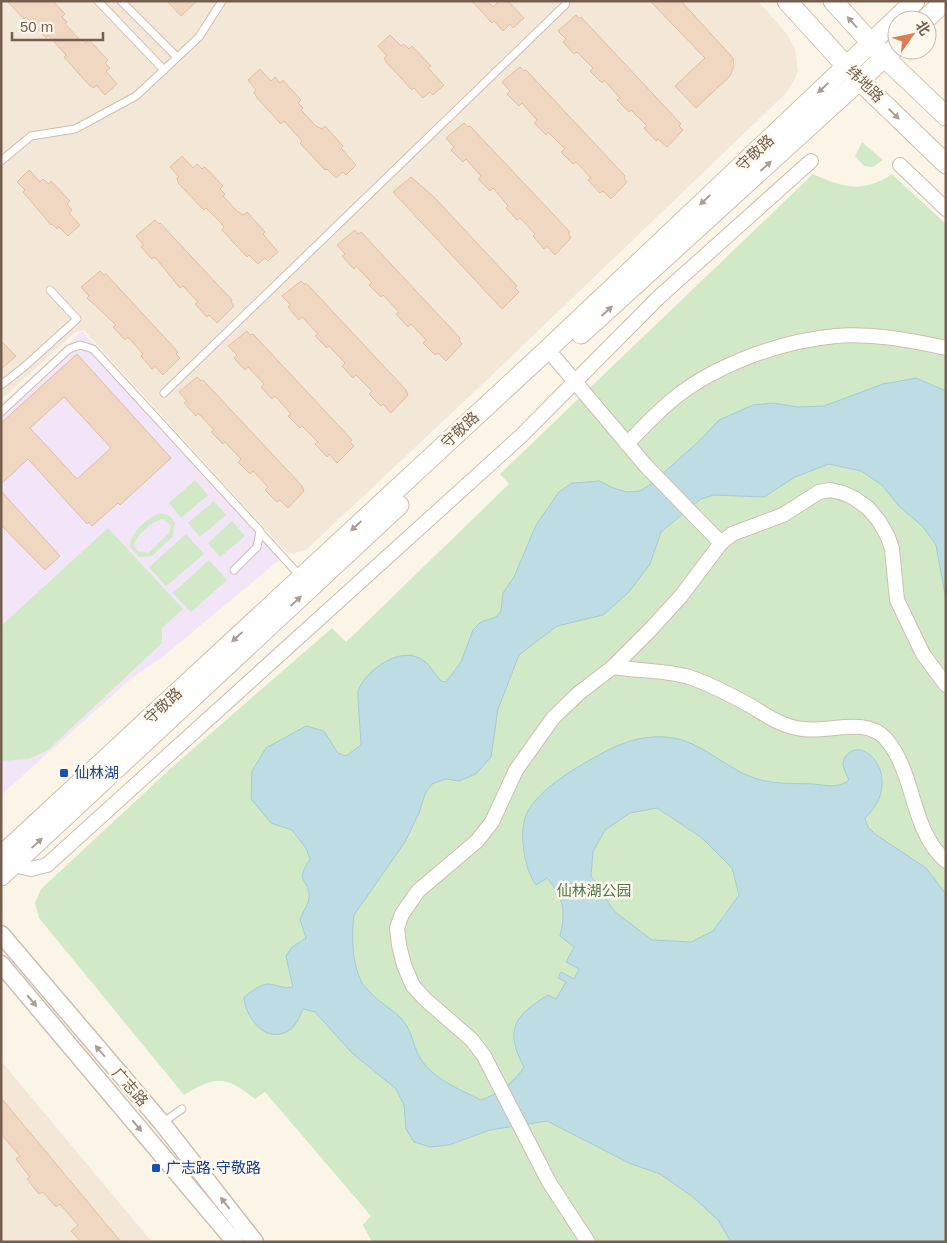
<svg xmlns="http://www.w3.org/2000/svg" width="947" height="1243" viewBox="0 0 947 1243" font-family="Helvetica,'Noto Sans SC',sans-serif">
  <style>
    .residential { fill: #f3e8d7 }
    .education { fill: #f2e5f8 }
    .green { fill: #d2e9c7; fill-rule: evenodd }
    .water { fill: #bddce4; stroke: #a4cbd6; fill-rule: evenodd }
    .building { fill: #f0d7c1; stroke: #e1bfa2; fill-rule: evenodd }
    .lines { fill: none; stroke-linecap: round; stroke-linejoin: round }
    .service-casing { stroke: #cdbeaf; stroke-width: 9 }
    .minor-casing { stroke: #cdbeaf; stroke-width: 16 }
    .tertiary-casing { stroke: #cdbeaf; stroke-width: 19 }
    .secondary-casing { stroke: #d0bfac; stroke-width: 21 }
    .service { stroke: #fff; stroke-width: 7 }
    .minor { stroke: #fff; stroke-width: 14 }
    .tertiary { stroke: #fff; stroke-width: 16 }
    .secondary { stroke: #fff; stroke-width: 19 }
    .oneway { fill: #ac9e94 }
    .transit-dot { fill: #1a4fb4; stroke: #fef9ee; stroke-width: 2 }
    .labels { text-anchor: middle; stroke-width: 5; stroke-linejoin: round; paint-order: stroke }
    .street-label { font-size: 15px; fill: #755e4d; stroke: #fef9ee }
    .transit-label { font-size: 15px; fill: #164399; stroke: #fef9ee; text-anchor: start }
    .park-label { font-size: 15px; fill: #517945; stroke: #fef9ee }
  </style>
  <rect width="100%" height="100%" fill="#fbf5e8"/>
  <g class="residential">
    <polygon points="1,1 758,1 787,34 795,48 798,72 792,84 784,95 489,378 306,550 291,554 285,551 84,330 74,333 1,400"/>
    <polygon points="1,1061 152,1242 1,1242"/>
  </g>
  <polygon class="education" points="82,331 279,548 281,555 278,561 160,659 132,678 1,795 1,404"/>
  <g class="green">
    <polygon points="862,142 883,160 873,167 864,166 855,156"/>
    <path d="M 813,174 C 843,188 864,193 892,174 L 946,224 L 946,1242 L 372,1242 L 363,1225 L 371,1216 L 265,1092 L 255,1099 C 226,1076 217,1075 184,1095 L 39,918 L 35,903 L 41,889 L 171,768 L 332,628 L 346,642 L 509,484 L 500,474 Z"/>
    <polygon points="195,480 208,495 181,518 169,503"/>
    <polygon points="214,501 226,515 200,537 188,523"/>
    <path d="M 161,513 L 170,516 L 175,523 L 173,536 L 152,556 L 139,557 L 130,547 C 129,534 148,516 161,513 ZM 163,519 L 171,526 L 169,533 L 148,553 L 138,551 L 134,546 C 135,536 153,520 163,519 Z"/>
    <polygon points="232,521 245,536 220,557 208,543"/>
    <polygon points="108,528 183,609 162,628 162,643 48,750 29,759 1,761 1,626"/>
    <polygon points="186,534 204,554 166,586 149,567"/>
    <polygon points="209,560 227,580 191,612 173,593"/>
  </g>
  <path class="water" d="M 916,378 L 946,391 L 946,600 L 936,545 L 923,527 L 898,505 L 882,485 L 861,471 L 829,464 L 795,477 L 764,497 L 714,495 L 701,499 L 661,532 L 650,564 L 629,592 L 603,615 L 557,626 L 519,655 L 498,709 L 491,757 L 476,774 L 459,781 L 446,779 L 432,784 L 425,794 L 419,813 L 405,842 L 354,915 C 351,935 352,964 362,983 C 366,989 375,997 381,1002 C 389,1009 398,1013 404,1022 C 412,1032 413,1045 419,1056 C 432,1079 459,1089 481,1100 C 498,1094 515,1082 524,1067 C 504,1030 514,1016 548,995 L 556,999 L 566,982 L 558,978 L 561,972 L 574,979 L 579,969 L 566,962 L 574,947 L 560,936 C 566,910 564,899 547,878 L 536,885 C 524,869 518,831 527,813 C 537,793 564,775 583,764 C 608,749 634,735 664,737 C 697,738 720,764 749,776 C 769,785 792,783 813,784 C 826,785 838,789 849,780 C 847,776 844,770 843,765 C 843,762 844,757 847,755 C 865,734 905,781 865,818 L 868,827 L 875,834 L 926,868 L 946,894 L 946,1242 L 731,1242 L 718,1220 L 693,1197 L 660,1174 L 629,1163 L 547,1121 L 490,1130 L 449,1145 L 430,1147 L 414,1142 L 406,1129 L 404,1105 L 396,1089 L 352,1053 L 315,1012 L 303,1009 C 299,1018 295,1029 284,1033 C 262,1041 245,1015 244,997 C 251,992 260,984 269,984 C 278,985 283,989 293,987 L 286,956 L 292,947 L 306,938 L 300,920 C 302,913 308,905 309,898 C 311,879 293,884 310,859 L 306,848 L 292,830 L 271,823 L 251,799 L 252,771 L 266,748 L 306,726 L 324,731 L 338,753 L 346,756 L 361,745 C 361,736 357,696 358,691 C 364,673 393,651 413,656 C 428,659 432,671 441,681 L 446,682 L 461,662 L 473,630 L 481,622 L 496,617 L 501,611 L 503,593 L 514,577 L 536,525 L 559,492 L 572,483 L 600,481 L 613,488 L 627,492 L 640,491 L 651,484 L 699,441 L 719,420 L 753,405 L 773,403 L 797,407 L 824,406 L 883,384 ZM 657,808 L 702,838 L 732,868 L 739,895 L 713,931 L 691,942 L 652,940 L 614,911 L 591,876 L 593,852 L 605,830 L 630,813 Z"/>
  <g class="building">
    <polygon points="7,1 53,1 65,14 62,17 67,22 65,24 80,40 81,39 86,43 89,40 108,60 105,63 110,68 106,71 117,84 105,95 96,85 94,88 89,85 64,57 66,55 48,35 46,38 26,17 24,19"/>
    <polygon points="167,1 197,1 181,16"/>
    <polygon points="472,1 488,1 493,7 499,1 508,1 524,18 513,28 510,24 503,31 494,21 492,23"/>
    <polygon points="650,1 681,1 733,58 734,66 730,76 696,108 675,86 705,58"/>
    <polygon points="576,15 579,19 581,17 681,124 679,126 683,130 667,147 658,139 656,141 644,128 647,126 631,110 629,112 617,100 620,98 604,80 602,83 590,71 593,68 577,52 574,54 563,42 566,39 558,31"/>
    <polygon points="390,35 401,46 404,44 409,49 412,46 431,66 428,68 444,85 433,95 430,92 423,98 414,88 412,90 387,63 384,58 387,56 378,46"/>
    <polygon points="520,67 524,71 526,70 625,176 624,178 627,182 611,199 603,191 600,193 588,180 591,178 576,162 573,164 561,152 565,149 548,132 546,135 534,123 537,120 522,103 519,106 507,94 510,91 502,82"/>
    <polygon points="260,69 271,81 275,77 280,83 283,80 301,100 298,103 303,108 301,110 316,126 322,129 325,126 343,146 341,148 356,165 346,175 343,172 336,178 327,169 325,170 300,143 302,141 284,121 281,124 257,98 254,92 256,90 248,80"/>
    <polygon points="464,123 468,127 470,126 570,232 568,233 571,238 555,255 547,246 544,249 533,236 535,234 520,218 517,220 506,208 508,206 493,188 490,191 478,179 481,176 466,159 463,162 451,150 454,147 446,138"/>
    <polygon points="182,156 193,168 197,164 202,169 205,167 223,186 220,189 225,194 223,196 238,212 244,215 247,212 265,232 263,234 278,252 268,261 265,258 258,264 249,255 247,257 222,230 224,227 221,223 206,208 204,210 179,184 177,178 179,177 170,167"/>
    <polygon points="29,170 40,182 43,179 49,184 51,181 70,201 67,204 72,210 69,213 80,225 68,236 59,227 57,229 52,224 51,225 23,192 25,190 17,182"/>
    <polygon points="411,177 434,197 517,286 515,288 519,292 502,309 393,192"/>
    <polygon points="155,220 159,224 160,223 232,300 231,302 234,306 217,323 209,315 207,317 195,304 198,302 183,286 180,288 155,257 152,259 141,247 144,245 136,236"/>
    <polygon points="355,230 358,234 361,232 460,338 459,340 462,344 446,361 438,353 435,355 423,343 426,340 411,324 408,327 396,314 399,312 383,295 381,297 369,285 372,283 356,266 354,269 342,256 345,254 337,245"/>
    <polygon points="100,271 104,275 106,274 178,352 176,354 180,358 163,375 155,366 152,369 141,356 143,354 128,337 125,340 113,327 116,325 87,298 89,296 81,287"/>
    <polygon points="301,281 304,284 307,284 406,390 408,395 391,413 383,404 381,406 369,394 372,391 356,375 353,378 342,366 345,363 329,346 327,348 315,336 318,334 302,317 299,320 288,307 291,305 282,296"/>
    <polygon points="247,331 250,335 253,334 352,440 350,442 354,446 337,463 329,454 327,457 315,444 318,442 302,426 300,428 288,416 291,414 275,396 272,399 261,387 264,384 248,367 245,370 234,358 237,355 228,346"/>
    <polygon points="1,341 16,356 1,369"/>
    <path d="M 77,354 L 171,458 L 120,505 L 118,503 L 92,526 L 89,522 L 87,524 L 28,459 L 1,484 L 1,423 ZM 64,397 L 111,448 L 77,479 L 30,428 Z"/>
    <polygon points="197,377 201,381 203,380 302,486 304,491 288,508 280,500 277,502 265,490 268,487 253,471 250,474 238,462 241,459 225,442 223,444 211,432 214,430 198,413 196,416 184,403 187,401 179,392"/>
    <polygon points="1,491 60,556 45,570 1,525"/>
    <polygon points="1,1098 62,1171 121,1242 81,1242 71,1231 78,1225 60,1204 56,1207 43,1192 39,1194 27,1179 30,1177 16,1159 20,1156 1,1134"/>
  </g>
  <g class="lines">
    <g class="service-casing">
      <g id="service">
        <polyline points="98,1 164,70"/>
        <polyline points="121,1 177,57"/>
        <polyline points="1,161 31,136 75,129 136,96 199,37 222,1"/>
        <polyline points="1,385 24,367 77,319 50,290"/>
        <polyline points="164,393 565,5 566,1"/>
        <polyline points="1,412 69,349 80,345 93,349 260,531 257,547 234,570"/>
        <polyline points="260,532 301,577"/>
        <polyline points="162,1123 182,1109"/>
      </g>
    </g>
    <g class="minor-casing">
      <g id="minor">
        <polyline points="900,165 946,209"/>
        <polyline points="555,358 646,466 721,543"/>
        <path d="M 627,444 C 643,427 659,410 677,396 C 720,363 782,341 836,336 C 873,333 910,340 946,348"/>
        <path d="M 613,667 C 638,671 665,670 689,677 C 710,684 731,695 751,706 C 767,716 783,727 803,729 C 829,733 866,716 886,739 C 916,774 910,830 946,861"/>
        <polyline points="14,865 31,869 47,865 521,436 659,297 811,161"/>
        <polyline points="588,1242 549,1182 484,1056 472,1040 426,1000 413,986 404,965 399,945 397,928 402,914 418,891 477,841 492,822 516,770 553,718 579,693 613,667 650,630 681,596 721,543 732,534 783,515 819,492 830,490 843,493 854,498 868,508 879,521 888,537 892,549 897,600 923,654 946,685"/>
      </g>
    </g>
    <g class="tertiary-casing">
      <g id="tertiary">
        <polyline points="1,934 162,1123 255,1242"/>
        <polyline points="1,964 235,1242"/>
      </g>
    </g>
    <g class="secondary-casing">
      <g id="secondary">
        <polyline points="787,1 859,80 946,164"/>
        <polyline points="833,1 884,57 946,116"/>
        <polyline points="925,20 945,1"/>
        <polyline points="581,334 897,46"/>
        <polyline points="1,856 547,350 915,1"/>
        <polyline points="1,876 399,505"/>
      </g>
    </g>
    <use href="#service" class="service"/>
    <use href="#minor" class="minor"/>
    <use href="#tertiary" class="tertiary"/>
    <use href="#secondary" class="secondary"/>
  </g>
  <defs><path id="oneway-solid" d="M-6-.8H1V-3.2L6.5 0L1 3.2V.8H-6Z" transform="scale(1.25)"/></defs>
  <g class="oneway">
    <use href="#oneway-solid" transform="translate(852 22) rotate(-132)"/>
    <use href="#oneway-solid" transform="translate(823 88) rotate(137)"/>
    <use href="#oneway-solid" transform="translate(894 114) rotate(44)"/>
    <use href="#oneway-solid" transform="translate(766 166) rotate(-42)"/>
    <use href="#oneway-solid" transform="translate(705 200) rotate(137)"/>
    <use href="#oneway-solid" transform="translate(607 311) rotate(-42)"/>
    <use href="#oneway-solid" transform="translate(356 526) rotate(137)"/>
    <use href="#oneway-solid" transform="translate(296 601) rotate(-43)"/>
    <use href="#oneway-solid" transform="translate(237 637) rotate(137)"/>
    <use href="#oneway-solid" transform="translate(37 843) rotate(-43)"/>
    <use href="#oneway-solid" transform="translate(32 1001) rotate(50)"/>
    <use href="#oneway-solid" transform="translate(100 1051) rotate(-131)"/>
    <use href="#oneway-solid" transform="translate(137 1126) rotate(50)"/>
    <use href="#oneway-solid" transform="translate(225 1203) rotate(-128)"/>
  </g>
  <g class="transit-dot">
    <rect x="59" y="768" width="10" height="10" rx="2.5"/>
    <rect x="151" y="1163" width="10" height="10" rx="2.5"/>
  </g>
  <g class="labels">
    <g class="street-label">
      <text transform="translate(865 84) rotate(45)" y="5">纬地路</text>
      <text transform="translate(755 153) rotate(-43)" y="5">守敬路</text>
      <text transform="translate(460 430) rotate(-43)" y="5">守敬路</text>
      <text transform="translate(163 706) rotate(-43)" y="5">守敬路</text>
      <text transform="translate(130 1087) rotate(49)" y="5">广志路</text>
    </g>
    <g class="transit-label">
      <text x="74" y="778">仙林湖</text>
      <text x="166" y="1173">广志路·守敬路</text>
    </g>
    <g class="park-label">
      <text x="594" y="896">仙林湖公园</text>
    </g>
  </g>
  <rect width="947" height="1243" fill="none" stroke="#755e4d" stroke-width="5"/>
  <g transform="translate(912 35) rotate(57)"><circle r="24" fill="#fef9ee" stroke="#c7bbae"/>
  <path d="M0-4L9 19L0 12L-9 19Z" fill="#df7c54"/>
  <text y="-8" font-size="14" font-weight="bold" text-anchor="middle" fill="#755e4d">北</text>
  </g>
  <path d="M12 32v8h91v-8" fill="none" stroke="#755e4d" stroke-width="2.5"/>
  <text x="20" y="32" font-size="15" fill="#755e4d" stroke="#fef9ee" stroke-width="4" paint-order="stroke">50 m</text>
</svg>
